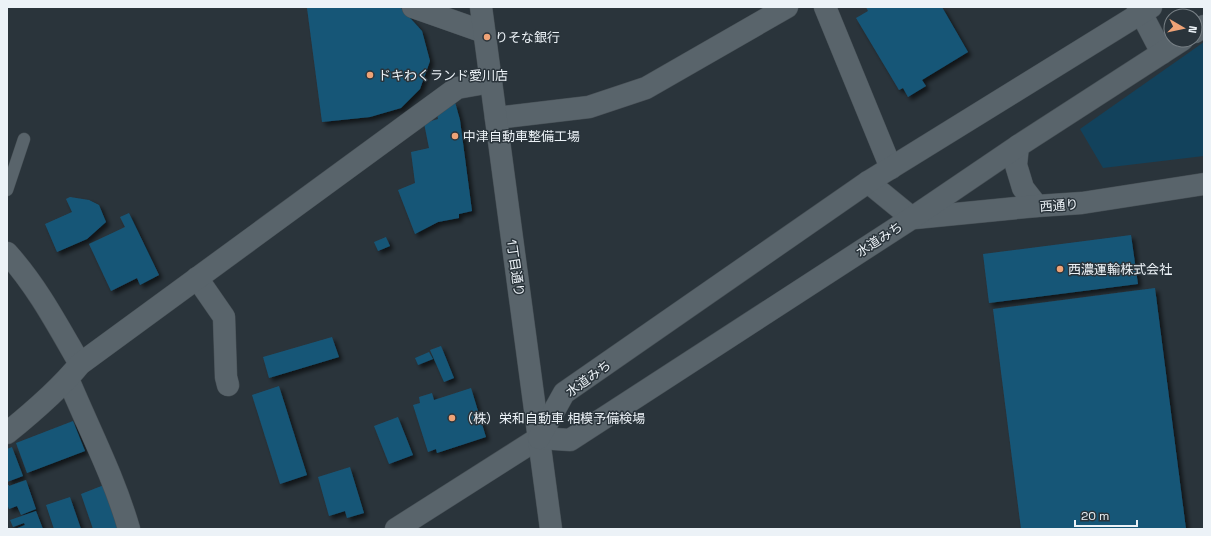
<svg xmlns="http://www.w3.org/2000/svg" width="1211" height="536" viewBox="0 0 1211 536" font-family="'Space Grotesk','Noto Sans JP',sans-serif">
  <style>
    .green { fill: #12425c }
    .building { fill: #185677; filter: url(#shadow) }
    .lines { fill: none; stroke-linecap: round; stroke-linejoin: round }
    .lane-casing { stroke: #464f55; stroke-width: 13 }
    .street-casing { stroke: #464f55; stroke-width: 23 }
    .secondary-casing { stroke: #464f55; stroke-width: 23 }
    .lane { stroke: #59646b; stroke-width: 12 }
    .street { stroke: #59646b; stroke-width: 22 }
    .secondary { stroke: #59646b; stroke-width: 22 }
    .poi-dot { fill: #efa377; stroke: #2a343b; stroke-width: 1.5 }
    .labels { text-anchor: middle; stroke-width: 3; stroke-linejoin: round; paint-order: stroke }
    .poi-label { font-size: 13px; fill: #ecf2f7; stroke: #2a343b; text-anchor: start }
    .street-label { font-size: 13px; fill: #ecf2f7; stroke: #2a343b }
  </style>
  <defs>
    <filter id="shadow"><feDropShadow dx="3.5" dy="3.5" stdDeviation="2" flood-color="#0009"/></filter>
  </defs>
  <rect width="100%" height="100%" fill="#2a343b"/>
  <polygon class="green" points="1204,42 1204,156 1103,168 1080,129"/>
  <g class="building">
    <polygon points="311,7 397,7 401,8 422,31 430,61 420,89 401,108 370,117 322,122 307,8"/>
    <polygon points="866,7 942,7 968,52 922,80 926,86 908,97 903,88 899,90 856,18 868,11"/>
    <polygon points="455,102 460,120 472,211 459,214 459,218 438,222 415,234 398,190 415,183 411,152 429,148 424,123 438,119 437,113"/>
    <polygon points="70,197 89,200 99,205 106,222 87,239 57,252 45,224 72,212 66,199"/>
    <polygon points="129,213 159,275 140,285 137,278 111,291 89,244 125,227 120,217"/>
    <polygon points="1131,235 1138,284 989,303 983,254"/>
    <polygon points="386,237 390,246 378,251 374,242"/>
    <polygon points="1155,288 1186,529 1021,529 993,309"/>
    <polygon points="332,337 339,357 269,378 263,357"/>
    <polygon points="441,346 454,378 444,382 430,350"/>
    <polygon points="429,352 433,359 418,365 415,358"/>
    <polygon points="279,386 307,475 280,484 252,395"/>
    <polygon points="471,388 486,437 437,453 436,449 428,452 413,405 420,403 419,397 432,393 434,400"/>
    <polygon points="398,417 413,455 389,464 374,426"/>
    <polygon points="73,421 85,451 27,473 16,443"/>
    <polygon points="12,447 23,476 7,482 7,449"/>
    <polygon points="350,467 364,513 347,518 345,511 329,516 318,477"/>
    <polygon points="26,480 36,509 21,515 17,506 9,509 7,504 7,485 9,485 9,486"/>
    <polygon points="104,485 120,529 93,529 81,494"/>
    <polygon points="70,497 81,529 54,529 46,505"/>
    <polygon points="36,511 43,529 15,529 25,525 24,523 13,527 10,520"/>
  </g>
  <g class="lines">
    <g class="lane-casing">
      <polyline id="lane" points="7,190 24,139"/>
    </g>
    <g class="street-casing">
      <g id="street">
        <polyline points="413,7 484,32"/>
        <polyline points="825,7 891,168"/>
        <polyline points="1138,7 1162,53"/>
        <polyline points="496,118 589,107 646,88 787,7"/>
        <path d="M 7,253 C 37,286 58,326 80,364"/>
        <polyline points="197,278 224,317 226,377 228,385"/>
        <path d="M 68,379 C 89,429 114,477 129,529"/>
        <path d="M 7,433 C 33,412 59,390 80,364 L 457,88 L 491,82"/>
        <polyline points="396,529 539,438"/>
      </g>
    </g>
    <g class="secondary-casing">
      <g id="secondary">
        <polyline points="481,7 551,529"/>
        <polyline points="1195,32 1204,26"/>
        <polyline points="1018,146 1016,165 1023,188 1037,206"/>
        <polyline points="868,182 912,218"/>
        <polyline points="915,218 1037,206 1082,203 1204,184"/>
        <polyline points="539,438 570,440 912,218 1018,146 1182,40"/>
        <polyline points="539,438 564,393 868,182 1151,7"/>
      </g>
    </g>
    <use href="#lane" class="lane"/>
    <use href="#street" class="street"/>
    <use href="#secondary" class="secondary"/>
  </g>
  <g class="poi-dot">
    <circle cx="487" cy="37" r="4"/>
    <circle cx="370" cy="75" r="4"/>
    <circle cx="455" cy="136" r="4"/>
    <circle cx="1060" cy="269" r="4"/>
    <circle cx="452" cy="418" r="4"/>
  </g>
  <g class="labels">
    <g class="poi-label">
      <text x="495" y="42">りそな銀行</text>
      <text x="378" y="80">ドキわくランド愛川店</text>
      <text x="463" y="141">中津自動車整備工場</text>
      <text x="1068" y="274">西濃運輸株式会社</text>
      <text x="460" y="423">（株）栄和自動車 相模予備検場</text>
    </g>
    <g class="street-label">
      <text transform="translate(1059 205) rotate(-4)" y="5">西通り</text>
      <text transform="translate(879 239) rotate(-33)" y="5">水道みち</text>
      <text transform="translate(516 268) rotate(82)" y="5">1丁目通り</text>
      <text transform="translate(588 378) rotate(-36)" y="5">水道みち</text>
    </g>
  </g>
  <rect width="1211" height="536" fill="none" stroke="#ecf2f7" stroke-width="16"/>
  <g transform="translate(1183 28) rotate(99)"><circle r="19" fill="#2a343b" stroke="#788086"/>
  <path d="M0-3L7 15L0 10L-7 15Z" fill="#efa377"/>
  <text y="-6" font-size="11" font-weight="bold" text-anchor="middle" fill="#ecf2f7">N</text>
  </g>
  <path d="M1075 520v6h62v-6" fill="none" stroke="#ecf2f7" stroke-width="2"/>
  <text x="1081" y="520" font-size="12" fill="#ecf2f7" stroke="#2a343b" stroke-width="3" paint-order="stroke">20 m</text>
</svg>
